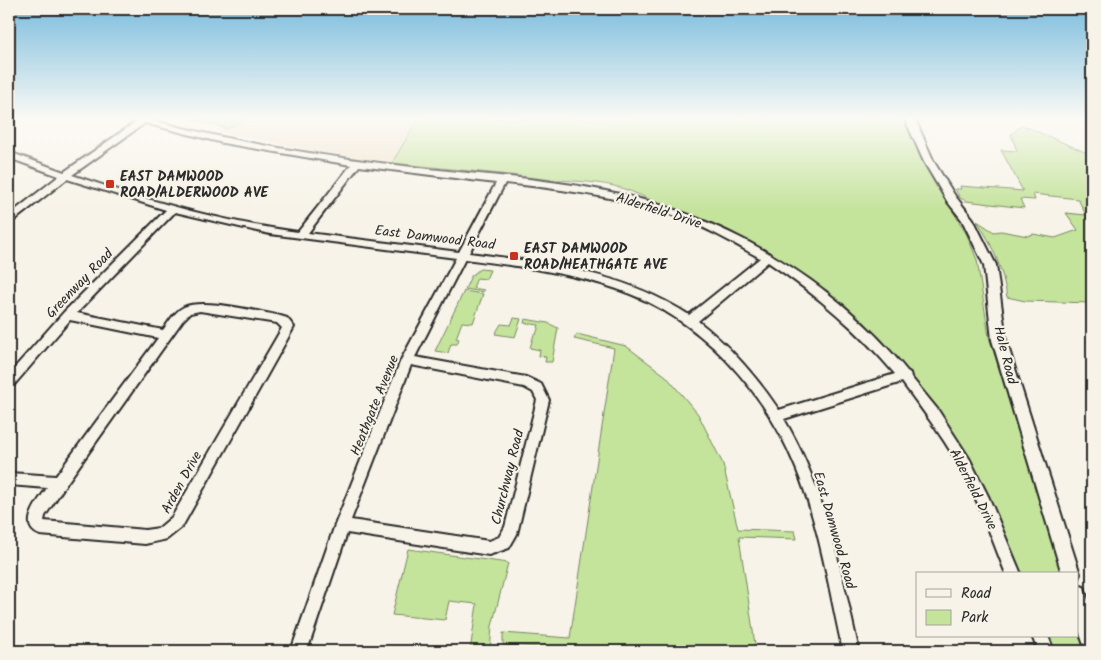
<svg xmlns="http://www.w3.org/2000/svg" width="1101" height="660" viewBox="0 0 1101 660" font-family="Kalam,sans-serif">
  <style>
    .built { fill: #f1e2ce }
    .green { fill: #c4e39b; stroke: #788763 }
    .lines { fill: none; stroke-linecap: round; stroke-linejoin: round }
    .minor-casing { stroke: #2b2b2b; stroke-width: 4 }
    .tertiary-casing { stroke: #2b2b2b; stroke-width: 4 }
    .minor { fill: #f7f3e8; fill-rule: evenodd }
    .tertiary { fill: #f7f3e8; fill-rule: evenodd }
    .poi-dot { fill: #c8321e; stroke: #f7f3e8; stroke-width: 2 }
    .labels { text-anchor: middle; stroke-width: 4.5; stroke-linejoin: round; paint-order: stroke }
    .poi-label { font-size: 14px; font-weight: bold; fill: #2b2b2b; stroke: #f7f3e8; text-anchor: start }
    .street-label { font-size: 14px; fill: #2b2b2b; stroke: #f7f3e8 }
  </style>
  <rect width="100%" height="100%" fill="#f7f3e8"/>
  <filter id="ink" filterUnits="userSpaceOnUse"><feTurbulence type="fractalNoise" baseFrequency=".02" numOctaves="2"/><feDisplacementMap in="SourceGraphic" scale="10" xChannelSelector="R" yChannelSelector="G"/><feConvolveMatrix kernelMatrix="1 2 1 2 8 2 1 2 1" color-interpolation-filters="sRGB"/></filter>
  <g filter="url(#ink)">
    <polygon class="built" points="236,119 427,119 399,163 319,152 216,131"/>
    <g class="green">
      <polygon points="191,119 245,119 228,129"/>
      <path d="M 418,119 L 909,119 L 921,157 L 967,235 L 977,260 L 989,337 L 1063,574 L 1022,574 C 956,410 855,274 682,213 C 659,205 638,192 614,186 C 592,181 568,181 545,179 C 494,173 443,168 392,163 Z"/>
      <path d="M 1022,125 L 1092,155 L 1092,303 L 1025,301 L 1007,297 C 1003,270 992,243 977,221 L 994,232 L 1001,231 L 1028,236 L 1033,234 L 1055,238 L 1078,230 L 1066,213 L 1086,215 L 1078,199 L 1033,194 L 1035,200 L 1020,199 L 1024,208 L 966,201 L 960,198 L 955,189 L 961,189 L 960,186 L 1023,191 L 1001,150 L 1017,151 L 1011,134 Z"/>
      <polygon points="480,269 490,270 486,279 477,278 473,288 484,290 483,292 465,289 471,276"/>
      <polygon points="464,291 483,294 473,323 462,322 456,338 459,339 457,344 451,344 448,353 435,351"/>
      <polygon points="514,318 521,319 515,337 495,334 501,324 511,325"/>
      <polygon points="525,319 548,323 558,328 552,362 545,362 546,357 539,356 540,350 530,348 534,334 536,335 539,325 524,323"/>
      <polygon points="577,334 626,346 666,376 698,414 723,464 738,529 795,531 797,539 739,537 756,651 562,651 562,648 503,645 503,633 570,638 614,348 574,339"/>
      <polygon points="408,549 508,563 492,626 490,651 470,651 477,604 449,601 445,620 392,615"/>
      <polygon points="1077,621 1087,651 1053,651 1047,636 1077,636"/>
    </g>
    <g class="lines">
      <g class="minor-casing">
        <g id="minor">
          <path d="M 136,119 L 148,119 C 238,144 328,157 420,168 C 480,175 541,178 601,190 C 717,212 833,278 907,371 L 910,373 L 911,377 L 938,410 L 969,458 L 989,498 L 1021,574 L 1006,574 C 993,542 982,509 966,478 C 948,444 925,413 902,382 L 784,419 C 826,490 841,572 859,651 L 843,651 C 829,590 820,527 796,468 C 764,389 700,317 617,289 C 568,272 516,266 465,259 L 415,357 L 526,377 L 541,384 L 549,400 L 517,534 L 509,548 L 489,555 L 347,533 L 307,651 L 291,651 L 335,525 L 401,360 L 456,258 L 270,234 L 175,212 L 77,313 L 163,330 C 169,322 175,311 184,307 C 202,298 255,311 277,315 L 287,318 L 294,327 L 182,527 L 167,539 L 145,544 L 40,535 C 17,526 39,500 47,488 L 9,485 L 9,473 L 56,476 L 158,338 L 70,320 L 13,386 L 9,387 L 9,374 L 64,312 L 166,210 L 67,179 L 12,222 L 9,223 L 9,215 L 59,176 L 9,158 L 9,152 L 64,172 L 137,121 ZM 145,123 L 223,143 L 351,165 L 298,232 C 221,222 146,200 72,175 ZM 359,166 L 479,181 L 496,183 L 459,252 L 308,233 ZM 505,183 C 560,189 614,196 667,213 C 700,224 730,241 760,258 L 689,315 C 623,272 546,263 469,253 ZM 768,262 C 816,294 859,331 895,374 L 779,410 C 756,376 730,346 698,321 ZM 200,311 L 277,323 L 282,328 L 172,517 L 159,528 L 145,530 L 44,521 L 45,516 L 64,487 L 183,320 L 190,313 ZM 411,365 L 524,387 L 533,392 L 537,400 L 505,527 L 499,537 L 489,541 L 351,520 Z"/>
          <polygon points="1032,636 1048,636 1054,651 1038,651"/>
        </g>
      </g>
      <g class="tertiary-casing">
        <g id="tertiary">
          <polygon points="905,119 915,119 934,162 955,196 973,219 996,265 1006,340 1080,574 1077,580 1077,574 1062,574 992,340 984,265 962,220 947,201 924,162"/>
          <polygon points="1077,585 1084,587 1092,612 1092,651 1085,648 1077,625"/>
        </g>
      </g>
      <use href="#minor" class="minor"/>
      <use href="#tertiary" class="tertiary"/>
    </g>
  </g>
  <linearGradient id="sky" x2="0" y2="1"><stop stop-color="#7abcde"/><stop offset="0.56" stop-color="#fbfaf5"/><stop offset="1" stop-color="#fbfaf5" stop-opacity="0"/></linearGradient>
  <rect width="1101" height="211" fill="url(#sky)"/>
  <g class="poi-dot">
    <rect x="105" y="179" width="10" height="10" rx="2.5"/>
    <rect x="509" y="251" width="10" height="10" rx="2.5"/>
  </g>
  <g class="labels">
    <g class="poi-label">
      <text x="120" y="181">EAST DAMWOOD<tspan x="120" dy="16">ROAD/ALDERWOOD AVE</tspan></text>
      <text x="524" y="253">EAST DAMWOOD<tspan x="524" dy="16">ROAD/HEATHGATE AVE</tspan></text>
    </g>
    <g class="street-label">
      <text transform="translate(659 210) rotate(18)" y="5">Alderfield Drive</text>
      <text transform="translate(435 237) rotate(7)" y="5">East Damwood Road</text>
      <text transform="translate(79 283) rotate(-46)" y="5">Greenway Road</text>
      <text transform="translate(1006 355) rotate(76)" y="5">Hale Road</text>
      <text transform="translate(374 405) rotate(-68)" y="5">Heathgate Avenue</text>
      <text transform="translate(507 477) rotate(-76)" y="5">Churchway Road</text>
      <text transform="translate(181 482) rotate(-61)" y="5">Arden Drive</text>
      <text transform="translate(974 489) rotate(63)" y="5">Alderfield Drive</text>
      <text transform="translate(835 530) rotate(74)" y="5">East Damwood Road</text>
    </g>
  </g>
  <rect width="1101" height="660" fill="none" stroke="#f7f3e8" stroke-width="30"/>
  <rect x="15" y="15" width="1071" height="630" fill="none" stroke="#2b2b2b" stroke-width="2" filter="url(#ink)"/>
  <rect x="916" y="572" width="162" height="65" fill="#f7f3e8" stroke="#a5a39c"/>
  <rect x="926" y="589" width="25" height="8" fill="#f7f3e8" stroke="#a5a39c"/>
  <text x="961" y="598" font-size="15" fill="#2b2b2b">Road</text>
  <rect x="926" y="610" width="25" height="15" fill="#c4e39b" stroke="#a5a39c"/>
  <text x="961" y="622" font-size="15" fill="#2b2b2b">Park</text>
</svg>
